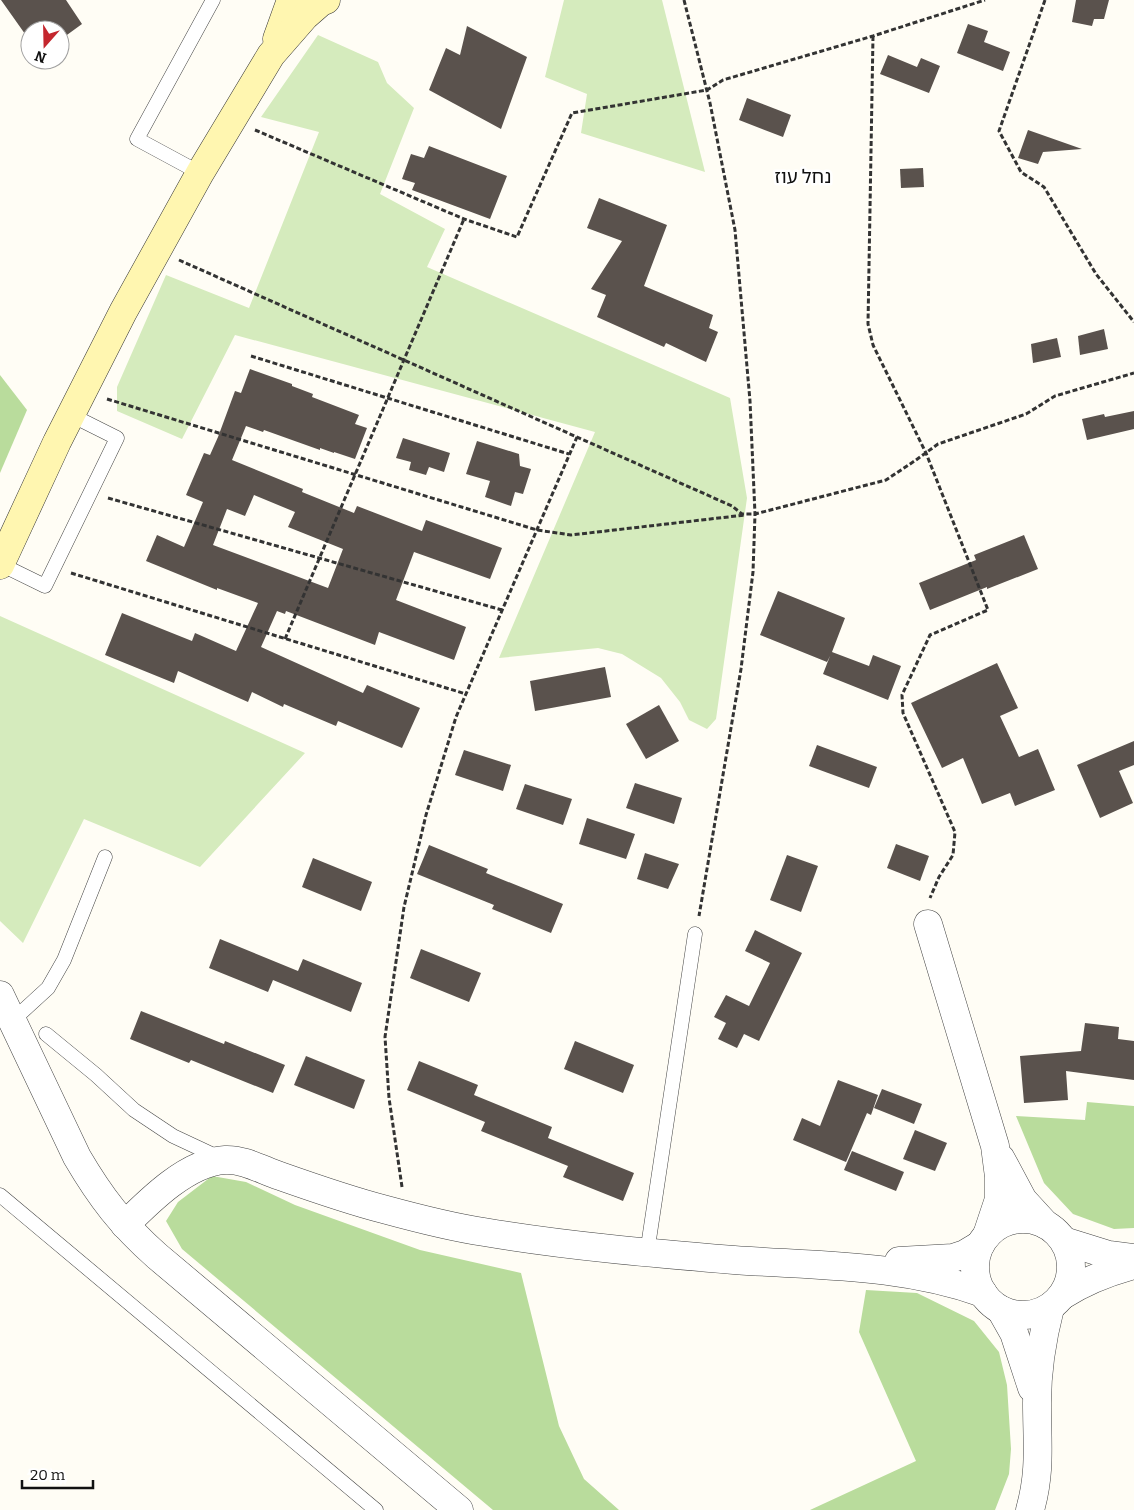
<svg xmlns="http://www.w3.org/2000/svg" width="1134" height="1510" viewBox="0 0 1134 1510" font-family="Bitter,'Noto Sans Hebrew',serif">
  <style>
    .green { fill: #d5ebbd }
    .forest { fill: #b9dc9c }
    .building { fill: #5a524d; fill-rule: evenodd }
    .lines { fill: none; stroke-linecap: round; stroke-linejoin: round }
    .lane-casing { stroke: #444; stroke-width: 15 }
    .street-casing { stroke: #444; stroke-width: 29 }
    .secondary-casing { stroke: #333; stroke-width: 29 }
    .path { stroke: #333; stroke-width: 3; stroke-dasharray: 5 2.5; stroke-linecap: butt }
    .lane { stroke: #fff; stroke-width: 14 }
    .street { stroke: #fff; stroke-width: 28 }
    .secondary { stroke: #fff6b0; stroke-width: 28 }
    .labels { text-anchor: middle; stroke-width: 5; stroke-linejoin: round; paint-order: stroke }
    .quarter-label { font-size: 19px; fill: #111; stroke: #fff }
  </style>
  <rect width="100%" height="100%" fill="#fffdf5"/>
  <g class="green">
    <polygon points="564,0 662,0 705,172 581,133 587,94 545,77"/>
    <polygon points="318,35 378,62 387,83 414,108 380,194 445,229 427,267 730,398 747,498 716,719 707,729 689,720 680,702 661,678 622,654 598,648 499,658 595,432 235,335 182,439 117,411 117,387 166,275 249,308 319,132 261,117"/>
    <polygon points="0,616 305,753 200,867 84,819 23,943 0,921"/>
  </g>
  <g class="forest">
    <polygon points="0,375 27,410 0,473"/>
    <polygon points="1087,1102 1134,1106 1134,1228 1114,1229 1073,1214 1044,1183 1016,1116 1085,1120"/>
    <polygon points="212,1176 246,1182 295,1205 420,1250 521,1273 559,1426 584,1479 619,1510 493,1510 182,1249 166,1221 178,1202"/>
    <polygon points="866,1290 917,1293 974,1321 999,1352 1007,1385 1011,1449 1009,1474 995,1510 810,1510 916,1461 859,1332"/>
  </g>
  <g class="building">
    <polygon points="1,0 66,0 82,24 60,40 60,30 30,30 30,41"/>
    <polygon points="1076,0 1109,0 1104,19 1094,19 1092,26 1072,22"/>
    <polygon points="968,24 988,31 984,42 1010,52 1003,71 957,53"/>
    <polygon points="467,26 527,57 501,129 429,90 446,48 460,55"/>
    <polygon points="888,55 917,67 921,58 940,66 929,93 880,74"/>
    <polygon points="747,98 791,115 783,137 739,120"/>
    <polygon points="1028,130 1082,149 1043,152 1038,164 1018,158"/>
    <polygon points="429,146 507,176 490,219 412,190 415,183 402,179 411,154 424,158"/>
    <polygon points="923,168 924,187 901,188 900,169"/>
    <polygon points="599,198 667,225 644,286 713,315 709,328 718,332 706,362 666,343 664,347 597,317 606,295 591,289 622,241 587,228"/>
    <polygon points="1104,329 1108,349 1080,355 1078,336"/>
    <polygon points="1057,338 1061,357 1033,363 1031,344"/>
    <path d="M 250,369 L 292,384 L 292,386 L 313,394 L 312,397 L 359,415 L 355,424 L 367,428 L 355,459 L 334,452 L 334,453 L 320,448 L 320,450 L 264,430 L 263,432 L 246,426 L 232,460 L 303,489 L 302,492 L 354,513 L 357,506 L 422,531 L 426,520 L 502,548 L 490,579 L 414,552 L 396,600 L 466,627 L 454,660 L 379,632 L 375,645 L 286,611 L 285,614 L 277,611 L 261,647 L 363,693 L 367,685 L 420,708 L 402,748 L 338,721 L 336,726 L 284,704 L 283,707 L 252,692 L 248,702 L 178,671 L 174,683 L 105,655 L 122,613 L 192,641 L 195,633 L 236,651 L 258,603 L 217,588 L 217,590 L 146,561 L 157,535 L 184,547 L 203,502 L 186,495 L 204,453 L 210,455 L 218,437 L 235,391 L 241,393 ZM 254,495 L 295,512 L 288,527 L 343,549 L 328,588 L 213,545 L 227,509 L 245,516 Z"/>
    <polygon points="1134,411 1134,429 1087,440 1082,419 1104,414 1105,417"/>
    <polygon points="403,438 450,453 444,472 429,467 426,475 409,470 411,462 396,458"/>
    <polygon points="477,441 519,454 520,466 531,469 523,494 515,492 511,506 485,497 490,481 466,474"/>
    <polygon points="1024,535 1038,569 987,589 987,587 930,610 919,583 976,560 974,555"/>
    <polygon points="778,591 845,618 832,652 869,666 873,655 901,666 888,700 823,674 830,656 827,662 760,635"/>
    <polygon points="997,663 1018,708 1000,716 1019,757 1038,749 1055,790 1015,806 1010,793 982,804 963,758 942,768 911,703"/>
    <polygon points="605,667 611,697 535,711 530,681"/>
    <polygon points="659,705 679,741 646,759 626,724"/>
    <polygon points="1134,741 1134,765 1119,771 1133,803 1100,818 1077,765"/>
    <polygon points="817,745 877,767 869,788 809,766"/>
    <polygon points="464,750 511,765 503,791 455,775"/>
    <polygon points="635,783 682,798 674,824 626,808"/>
    <polygon points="525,784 572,799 563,825 516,809"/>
    <polygon points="587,818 635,834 626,859 579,844"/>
    <polygon points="896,844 929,856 920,881 887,868"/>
    <polygon points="429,845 488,869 486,873 563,904 551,933 492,909 494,905 417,874"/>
    <polygon points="645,853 679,864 668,889 637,879"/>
    <polygon points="787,855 818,866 801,912 770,900"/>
    <polygon points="313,858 372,882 361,911 302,887"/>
    <polygon points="755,930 802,953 759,1041 744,1034 737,1048 718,1039 726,1023 714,1017 726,995 749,1006 770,963 745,951"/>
    <polygon points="220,939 298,971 303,959 362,983 351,1012 273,980 268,992 209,968"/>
    <polygon points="421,949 481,973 469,1002 410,978"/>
    <polygon points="141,1011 224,1044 225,1041 285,1065 273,1093 191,1060 189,1063 130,1039"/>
    <polygon points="1085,1023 1119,1027 1118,1039 1134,1041 1134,1080 1066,1071 1068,1100 1024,1103 1020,1056 1081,1051"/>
    <polygon points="575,1041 634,1065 623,1093 564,1069"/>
    <polygon points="306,1056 365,1080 354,1109 294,1085"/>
    <polygon points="419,1061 478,1085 474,1095 552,1127 548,1138 634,1173 623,1201 563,1177 568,1166 481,1131 485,1122 407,1090"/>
    <polygon points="838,1080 878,1095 871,1115 867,1113 846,1162 793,1140 802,1118 820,1126"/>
    <polygon points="882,1089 922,1104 914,1124 874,1108"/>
    <polygon points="915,1130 947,1143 935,1171 903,1159"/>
    <polygon points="852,1151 904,1172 896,1191 844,1170"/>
  </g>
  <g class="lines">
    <g class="lane-casing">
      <g id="lane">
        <polyline points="200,173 137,139 213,0"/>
        <polyline points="0,564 45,586 117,438 71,415"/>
        <polyline points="12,1021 48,988 64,960 105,857"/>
        <polyline points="46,1034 96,1075 134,1110 173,1136 220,1158"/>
        <polyline points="0,1195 376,1510"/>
        <polyline points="647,1253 695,934"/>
      </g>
    </g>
    <g class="street-casing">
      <g id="street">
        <polyline points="928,924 995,1146 999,1177 999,1199 987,1235"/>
        <path d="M 0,995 L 77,1157 C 101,1198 122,1225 157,1256 L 459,1510"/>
        <polyline points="1001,1159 1023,1200 1045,1224"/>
        <circle cx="1023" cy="1267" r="48"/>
        <path d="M 125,1225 C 150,1200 188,1162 225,1160 C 244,1159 262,1170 280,1176 C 314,1188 348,1200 383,1209 C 416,1218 450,1227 484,1232 C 567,1246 650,1253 734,1260 C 819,1266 902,1264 983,1293"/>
        <polyline points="1064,1241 1109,1255 1134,1258"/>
        <polyline points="899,1261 953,1258 965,1254 980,1245"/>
        <path d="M 1063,1295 C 1085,1281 1108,1272 1134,1265"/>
        <polyline points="1001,1310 1014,1333 1032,1388"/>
        <path d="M 1030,1510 C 1041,1471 1037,1443 1037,1403 C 1037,1371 1042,1339 1050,1308"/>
      </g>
    </g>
    <g class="secondary-casing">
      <g id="secondary">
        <polyline points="277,39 291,0"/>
        <polyline points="0,565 57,442 123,312 200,173 271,55 305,16 321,2 326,0"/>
      </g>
    </g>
    <g class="path">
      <polyline points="684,0 710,103 735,230 750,401 755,514 753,572 741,669 699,916"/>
      <polyline points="1045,0 999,131 1021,172 1044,187 1096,274 1134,322"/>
      <polyline points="873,36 868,324 873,345 926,453 988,610 930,635 902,695 903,713 955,832 953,855 939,877 930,898"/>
      <polyline points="255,130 464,219 517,237 572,113 707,90 723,80 873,36 985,0"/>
      <polyline points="179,260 732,506 742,514 755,514 886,480 916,460 938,444 1026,414 1055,396 1134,373"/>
      <polyline points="251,356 569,454"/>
      <polyline points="107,399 537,530 571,535 745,515"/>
      <polyline points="108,498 502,610"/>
      <polyline points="71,573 466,694"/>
      <polyline points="285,639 464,219"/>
      <polyline points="402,1187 389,1098 385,1037 404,907 426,815 456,717 577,437"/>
    </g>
    <use href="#lane" class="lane"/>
    <use href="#street" class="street"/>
    <use href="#secondary" class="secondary"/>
  </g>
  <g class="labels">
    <g class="quarter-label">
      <text x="803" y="183">נחל עוז</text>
    </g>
  </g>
  <g transform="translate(45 45) rotate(200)"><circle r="24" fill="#ffffff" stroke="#a0a0a0"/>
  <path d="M0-4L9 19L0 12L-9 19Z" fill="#c4262e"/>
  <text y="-8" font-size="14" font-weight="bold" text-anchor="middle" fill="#111111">N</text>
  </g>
  <path d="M22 1480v8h71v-8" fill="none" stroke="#111111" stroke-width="2.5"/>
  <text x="30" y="1480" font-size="15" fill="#111111" stroke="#ffffff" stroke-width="4" paint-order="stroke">20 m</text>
</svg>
